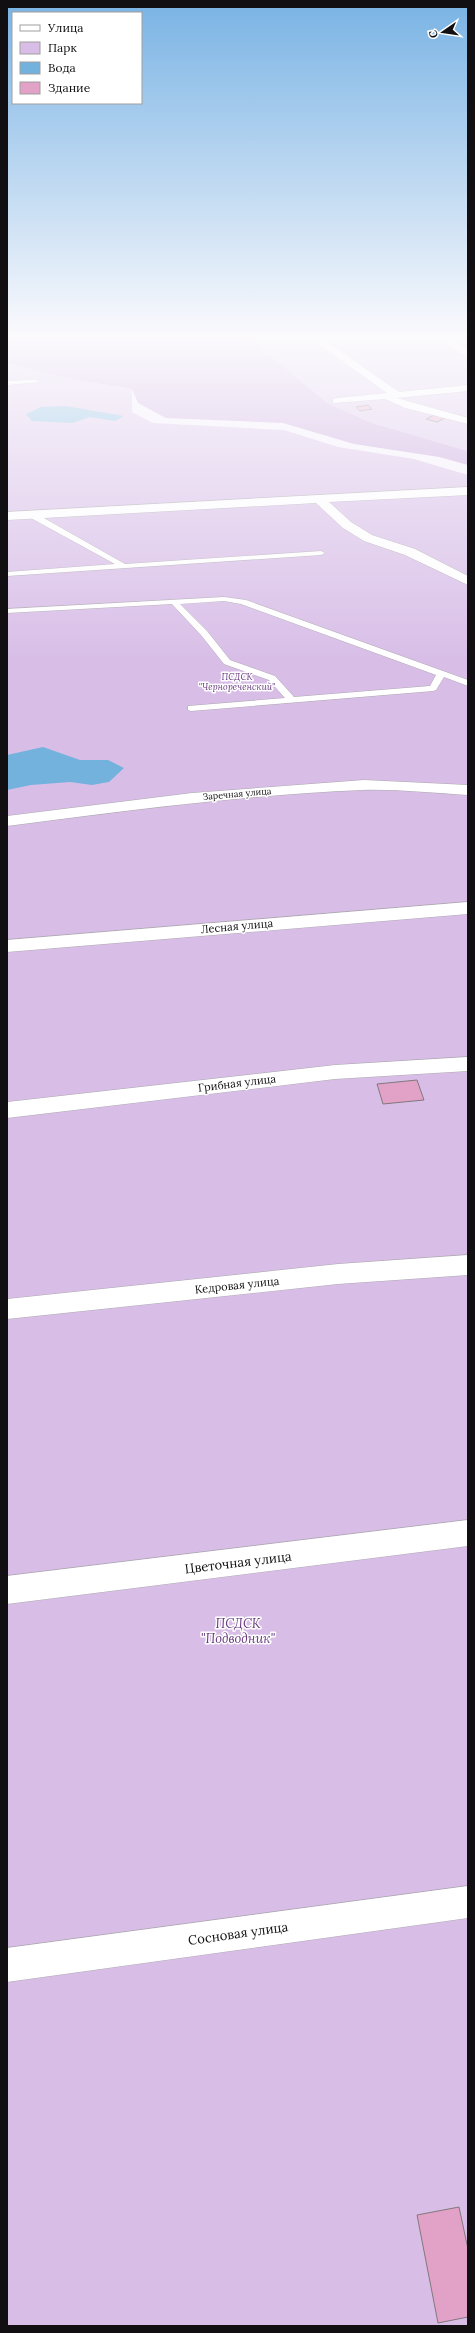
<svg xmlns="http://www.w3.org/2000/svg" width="475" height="2333" viewBox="0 0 475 2333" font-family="Lora,serif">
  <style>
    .green { fill: #d8bee7 }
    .forest { fill: #c6a1da }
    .water { fill: #73b2dd }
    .building { fill: #e2a1c6; stroke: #80797d }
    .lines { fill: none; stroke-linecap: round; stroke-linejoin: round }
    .lane-casing { stroke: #ada9af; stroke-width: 1 }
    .street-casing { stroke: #ada9af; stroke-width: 1 }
    .lane { fill: #fff; fill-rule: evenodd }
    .street { fill: #fff; fill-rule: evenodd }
    .labels { text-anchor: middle; stroke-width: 3; stroke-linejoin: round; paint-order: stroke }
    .far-park-label { font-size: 9px; font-style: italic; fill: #67397e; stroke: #fff }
    .far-street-label { font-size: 9px; fill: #110f11; stroke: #fff }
    .street-label { font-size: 11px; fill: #110f11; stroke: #fff }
    .near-street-label { font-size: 13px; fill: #110f11; stroke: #fff }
    .near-park-label { font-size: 13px; font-style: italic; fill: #67397e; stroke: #fff }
  </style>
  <rect width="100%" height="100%" fill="#f7f3fa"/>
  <g class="green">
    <polygon points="245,334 468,334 468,451 372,423 327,403"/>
    <polygon points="7,363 64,378 132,389 132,412 153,423 284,430 338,447 414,459 468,475 468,2326 7,2326"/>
  </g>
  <polygon class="forest" points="7,334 245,334 327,403 372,423 468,451 468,465 439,457 354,444 283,423 166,418 138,403 132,389 64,378 7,363"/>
  <g class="water">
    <polygon points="66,406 124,416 115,421 90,417 72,423 32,421 26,414 41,407"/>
    <polygon points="43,747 80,760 108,760 124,768 109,782 92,785 70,782 31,785 7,790 7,755"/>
  </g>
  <g class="building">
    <polygon points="368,405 372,409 360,411 356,407"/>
    <polygon points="434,415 445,418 437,422 426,419"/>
    <polygon points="417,1080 424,1100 383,1104 377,1084"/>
    <polygon points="459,2207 468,2249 468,2317 438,2323 417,2215"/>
  </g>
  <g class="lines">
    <g class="lane-casing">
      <g id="lane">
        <polygon points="7,381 36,380 39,382 7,385"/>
        <polygon points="29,513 35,513 125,564 321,551 325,553 321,555 7,576 7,572 115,564 29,517"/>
        <path d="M 224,597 L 246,600 L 468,680 L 468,686 L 444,677 L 436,690 L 433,691 L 191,711 L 188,710 L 188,706 L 285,698 L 269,680 L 224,664 L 201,635 L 172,604 L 7,613 L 7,609 ZM 224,601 L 241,604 L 436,675 L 430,686 L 294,697 L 275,676 L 230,660 L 207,631 L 180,604 Z"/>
      </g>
    </g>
    <g class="street-casing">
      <g id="street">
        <polygon points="305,334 316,334 399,392 468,385 468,391 397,398 468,418 468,424 405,408 385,399 333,403 333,399 337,398 387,393"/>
        <polygon points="430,334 441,334 468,350 468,357"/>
        <polygon points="468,487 468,495 329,502 351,522 372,535 415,549 468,576 468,585 405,555 364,541 343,528 316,503 7,520 7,512"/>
        <path d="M 364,780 L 468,785 L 468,795 C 433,793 397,789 362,790 C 243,795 125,811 7,826 L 7,816 L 192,793 Z"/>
        <polygon points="468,902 468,914 7,952 7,940"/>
        <polygon points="468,1057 468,1071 335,1079 7,1118 7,1102 335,1065"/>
        <polygon points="468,1255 468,1275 338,1284 7,1319 7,1299 338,1264"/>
        <polygon points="468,1520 468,1546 7,1604 7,1576"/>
        <polygon points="468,1886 468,1918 7,1982 7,1948"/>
      </g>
    </g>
    <use href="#lane" class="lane"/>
    <use href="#street" class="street"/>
  </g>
  <linearGradient id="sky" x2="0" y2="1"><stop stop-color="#79b3e4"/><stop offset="0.51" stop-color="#fbfafd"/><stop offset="1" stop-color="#fbfafd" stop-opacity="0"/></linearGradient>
  <rect width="475" height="660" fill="url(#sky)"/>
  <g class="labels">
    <g class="far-park-label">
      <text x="237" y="680">ПСДСК<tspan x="237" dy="10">"Чернореченский"</tspan></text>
    </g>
    <g class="far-street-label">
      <text transform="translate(237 794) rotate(-5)" y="3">Заречная улица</text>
    </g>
    <g class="street-label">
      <text transform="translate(237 926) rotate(-5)" y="4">Лесная улица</text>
      <text transform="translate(237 1083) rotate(-7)" y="4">Грибная улица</text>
      <text transform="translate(237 1285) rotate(-6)" y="4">Кедровая улица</text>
    </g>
    <g class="near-street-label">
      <text transform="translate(238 1562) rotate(-7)" y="5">Цветочная улица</text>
      <text transform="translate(238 1933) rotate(-8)" y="5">Сосновая улица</text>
    </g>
    <g class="near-park-label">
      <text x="238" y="1628">ПСДСК<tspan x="238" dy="15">"Подводник"</tspan></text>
    </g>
  </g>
  <rect width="475" height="2333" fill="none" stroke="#110f11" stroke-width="16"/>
  <rect x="12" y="12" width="130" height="92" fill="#ffffff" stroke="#a09fa0"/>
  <rect x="20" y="25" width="20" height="6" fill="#ffffff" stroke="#a09fa0"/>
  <text x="48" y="32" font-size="12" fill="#110f11">Улица</text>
  <rect x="20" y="42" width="20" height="12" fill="#d8bee7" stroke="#a09fa0"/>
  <text x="48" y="52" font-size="12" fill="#110f11">Парк</text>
  <rect x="20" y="62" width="20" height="12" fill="#73b2dd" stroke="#a09fa0"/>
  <text x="48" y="72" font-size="12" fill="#110f11">Вода</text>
  <rect x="20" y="82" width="20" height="12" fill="#e2a1c6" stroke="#a09fa0"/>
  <text x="48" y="92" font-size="12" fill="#110f11">Здание</text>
  <g transform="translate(443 32) rotate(257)" stroke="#ffffff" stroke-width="3" paint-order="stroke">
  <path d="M0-3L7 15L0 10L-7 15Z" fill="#110f11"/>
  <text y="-6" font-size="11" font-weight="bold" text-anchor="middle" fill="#110f11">С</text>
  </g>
</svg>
